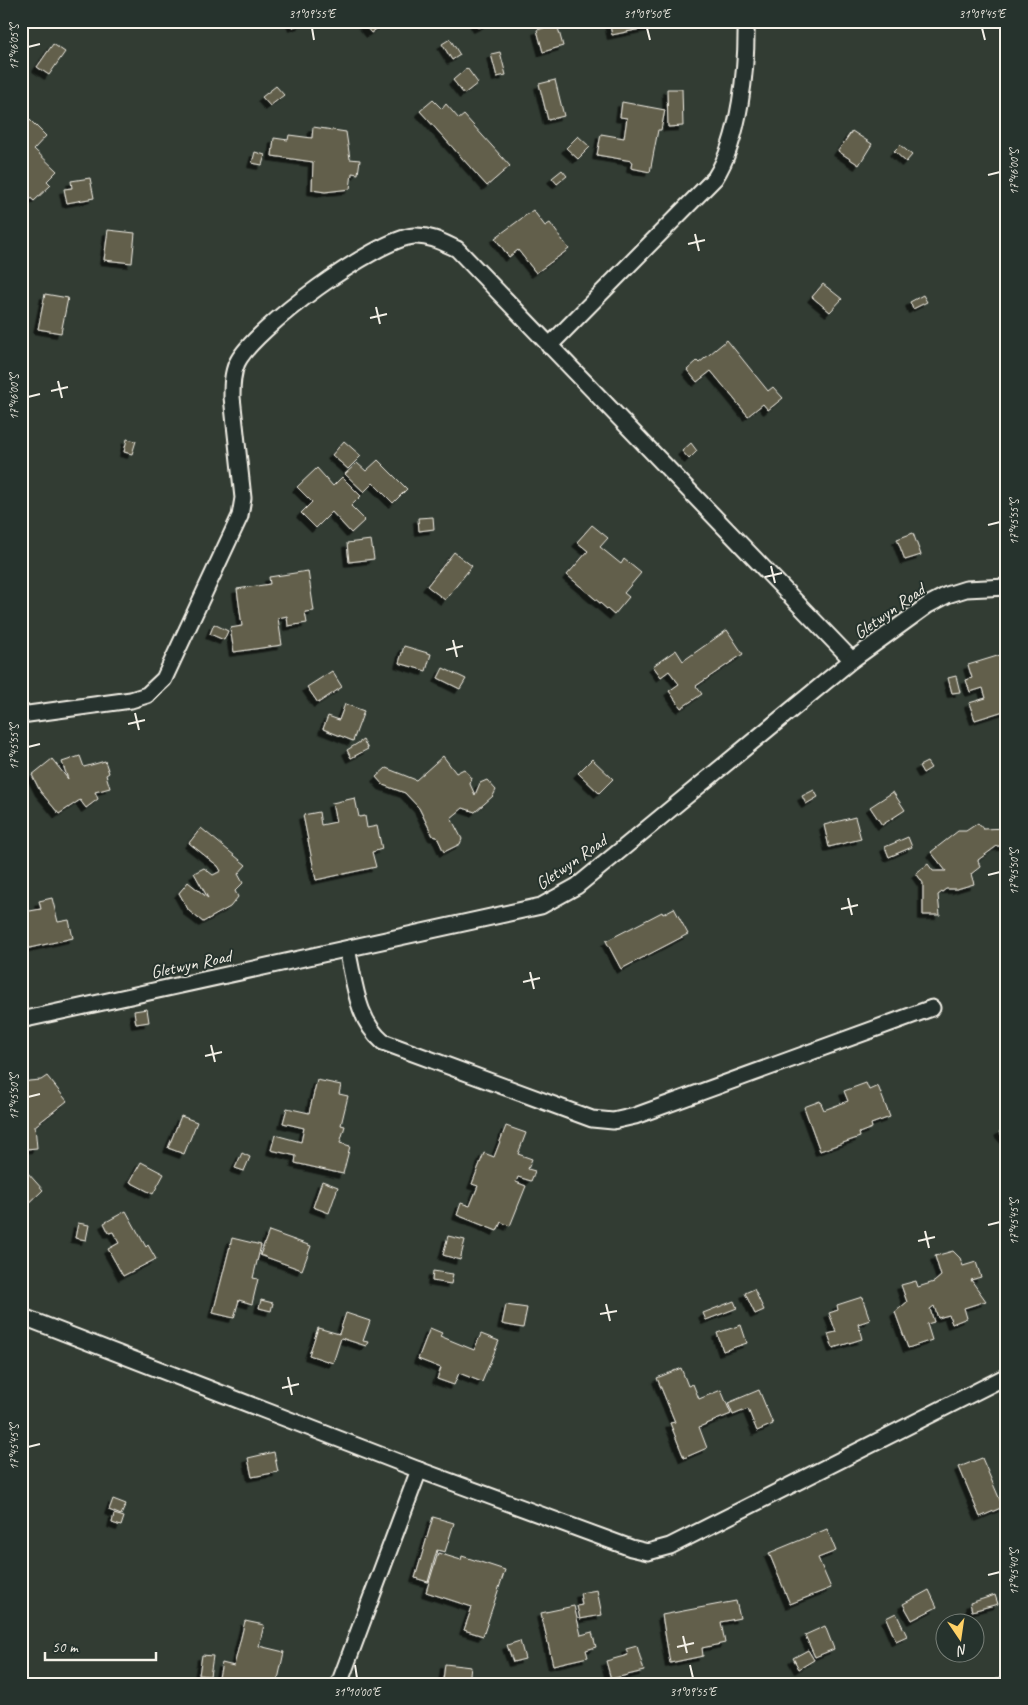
<svg xmlns="http://www.w3.org/2000/svg" width="1028" height="1705" viewBox="0 0 1028 1705" font-family="Caveat,sans-serif">
  <style>
    .building { fill: #625f4c; stroke: #f4f1e8; filter: url(#shadow) }
    .lines { fill: none; stroke-linecap: round; stroke-linejoin: round }
    .minor-casing { stroke: #f4f1e8; stroke-width: 19 }
    .minor { stroke: #26332d; stroke-width: 15 }
    .ticks { fill: none; stroke: #f4f1e8; stroke-width: 2 }
    .labels { text-anchor: middle; stroke-width: 4; stroke-linejoin: round; paint-order: stroke }
    .street-label { font-size: 18px; fill: #f4f1e8; stroke: #26332d }
    .neatline { fill: none; stroke: #f4f1e8; stroke-width: 2 }
    .ticks-label { font-size: 12px; text-anchor: middle; fill: #f4f1e8 }
  </style>
  <defs>
    <filter id="shadow"><feDropShadow dx="-4.5" dy="4.5" stdDeviation="0" flood-color="#0009"/></filter>
  </defs>
  <rect width="100%" height="100%" fill="#323c33"/>
  <filter id="ink" filterUnits="userSpaceOnUse"><feTurbulence type="fractalNoise" baseFrequency=".02" numOctaves="2"/><feDisplacementMap in="SourceGraphic" scale="10" xChannelSelector="R" yChannelSelector="G"/><feConvolveMatrix kernelMatrix="1 2 1 2 8 2 1 2 1" color-interpolation-filters="sRGB"/></filter>
  <g filter="url(#ink)">
    <g class="building">
      <polygon points="291,21 301,21 302,24 293,27"/>
      <polygon points="361,21 387,21 371,33"/>
      <polygon points="474,21 488,21 488,23 478,28"/>
      <polygon points="609,21 654,21 655,26 612,35"/>
      <polygon points="557,24 563,46 543,52 537,30"/>
      <polygon points="450,39 460,55 452,60 442,44"/>
      <polygon points="53,44 65,52 49,75 37,67"/>
      <polygon points="500,52 506,75 497,77 491,54"/>
      <polygon points="467,68 478,83 464,94 453,80"/>
      <polygon points="555,80 564,116 548,120 539,84"/>
      <polygon points="276,86 284,95 270,106 262,97"/>
      <polygon points="667,89 682,89 683,126 668,127"/>
      <polygon points="433,100 442,109 446,104 459,119 464,115 510,166 487,186 420,111"/>
      <polygon points="622,102 665,110 661,130 658,130 650,172 631,168 632,161 597,155 601,134 624,138 627,118 620,117"/>
      <polygon points="23,113 46,136 34,149 57,171 47,181 51,185 34,201 21,189"/>
      <polygon points="313,127 346,132 350,159 360,160 358,174 352,173 350,189 325,192 312,190 313,162 272,156 274,138 288,140 289,135 312,138"/>
      <polygon points="852,131 872,144 859,165 838,151"/>
      <polygon points="578,136 590,147 578,159 566,148"/>
      <polygon points="900,145 912,155 906,162 894,151"/>
      <polygon points="255,152 265,155 262,165 252,163"/>
      <polygon points="562,170 567,176 557,184 552,178"/>
      <polygon points="90,178 94,198 67,203 64,189 72,188 71,181"/>
      <polygon points="533,210 545,226 550,223 569,249 536,273 518,250 509,257 495,238"/>
      <polygon points="108,230 135,233 132,263 104,260"/>
      <polygon points="823,284 842,299 830,312 812,297"/>
      <polygon points="45,294 68,298 61,333 38,329"/>
      <polygon points="21,295 26,296 23,311 21,311"/>
      <polygon points="923,295 927,302 913,309 910,302"/>
      <polygon points="727,340 768,391 773,387 783,398 768,410 763,404 748,416 711,371 697,382 687,370 697,361 699,363"/>
      <polygon points="127,439 136,441 132,454 124,452"/>
      <polygon points="344,441 361,456 348,469 332,455"/>
      <polygon points="691,443 697,451 689,459 682,451"/>
      <polygon points="378,460 407,489 393,503 373,483 364,492 345,474 357,463 366,471"/>
      <polygon points="317,468 333,486 342,477 361,496 351,506 365,520 351,533 332,512 316,528 301,513 312,502 297,487"/>
      <polygon points="433,517 434,529 419,531 418,518"/>
      <polygon points="592,525 608,538 600,547 621,564 624,559 641,573 624,593 629,597 614,615 567,575 588,551 577,542"/>
      <polygon points="913,533 921,555 905,560 897,539"/>
      <polygon points="371,540 374,559 349,562 347,543"/>
      <polygon points="454,552 472,566 445,600 427,586"/>
      <polygon points="308,571 314,611 305,612 307,623 288,626 287,616 278,618 282,645 234,652 230,628 242,626 237,589 270,584 269,577"/>
      <polygon points="214,624 228,631 224,640 210,634"/>
      <polygon points="727,630 743,654 696,686 702,694 681,708 669,691 679,684 669,671 661,677 653,666 676,650 683,661"/>
      <polygon points="404,646 431,654 426,671 399,663"/>
      <polygon points="1007,653 1007,687 1002,689 1007,710 975,720 969,703 986,698 983,688 970,692 966,680 972,678 968,665"/>
      <polygon points="443,668 466,679 460,689 438,678"/>
      <polygon points="332,671 342,687 318,703 307,687"/>
      <polygon points="956,676 960,692 952,693 948,678"/>
      <polygon points="345,704 364,711 353,741 323,729 328,716 339,720"/>
      <polygon points="363,740 368,749 351,758 347,750"/>
      <polygon points="80,756 84,767 105,761 109,773 106,775 110,788 95,792 98,799 86,808 80,800 59,814 40,791 32,775 52,759 68,779 62,762"/>
      <polygon points="443,756 456,773 464,769 472,778 470,784 475,795 480,783 487,780 496,790 493,796 475,812 463,808 451,818 462,839 460,844 444,852 437,837 433,836 419,808 405,793 383,785 376,777 386,768 416,780"/>
      <polygon points="592,759 613,779 599,793 578,773"/>
      <polygon points="927,762 931,768 923,773 919,766"/>
      <polygon points="814,790 818,797 806,804 802,796"/>
      <polygon points="893,792 905,810 882,825 870,807"/>
      <polygon points="355,798 359,817 365,816 367,828 377,826 382,849 372,852 376,867 316,880 303,815 319,812 321,825 336,822 332,803"/>
      <polygon points="855,817 861,839 829,847 824,825"/>
      <polygon points="978,823 983,829 1007,828 1007,846 997,846 978,860 980,867 971,874 974,884 957,889 946,889 938,895 940,915 923,915 923,883 916,873 928,864 933,871 946,871 931,852 958,831 966,831"/>
      <polygon points="201,828 246,865 238,874 243,883 235,891 238,897 230,907 203,922 189,911 179,893 188,882 208,898 194,873 204,868 213,875 221,871 218,866 189,843"/>
      <polygon points="908,837 912,847 889,857 885,847"/>
      <polygon points="52,898 58,922 69,920 73,938 21,950 21,907 24,912 41,909 39,901"/>
      <polygon points="674,908 688,934 621,969 606,941 662,912 663,914"/>
      <polygon points="147,1009 149,1022 136,1024 134,1011"/>
      <polygon points="47,1076 67,1101 35,1126 37,1148 26,1149 21,1146 21,1084 29,1081 41,1080"/>
      <polygon points="317,1080 341,1085 339,1094 348,1096 341,1125 345,1126 340,1143 350,1146 343,1174 295,1163 296,1156 271,1150 275,1135 301,1142 304,1128 283,1123 287,1108 309,1113"/>
      <polygon points="866,1083 869,1090 878,1086 890,1117 871,1124 872,1128 859,1133 860,1137 820,1151 804,1107 820,1101 824,1110 848,1101 844,1091"/>
      <polygon points="181,1116 197,1122 184,1154 168,1148"/>
      <polygon points="506,1126 526,1133 518,1154 532,1159 528,1169 535,1171 531,1181 518,1177 516,1182 526,1186 510,1226 501,1222 497,1231 457,1215 461,1203 470,1206 478,1186 472,1184 484,1153 494,1157"/>
      <polygon points="1007,1126 1007,1141 999,1132"/>
      <polygon points="242,1153 250,1157 244,1171 235,1168"/>
      <polygon points="141,1162 164,1174 153,1194 130,1182"/>
      <polygon points="27,1172 43,1190 21,1211 21,1177"/>
      <polygon points="322,1181 338,1187 329,1213 313,1207"/>
      <polygon points="126,1211 146,1247 148,1245 156,1259 123,1276 108,1249 119,1243 113,1232 109,1233 104,1223"/>
      <polygon points="78,1223 89,1225 86,1240 75,1238"/>
      <polygon points="269,1231 311,1246 302,1270 260,1255"/>
      <polygon points="448,1236 465,1240 460,1260 443,1255"/>
      <polygon points="232,1238 261,1245 253,1278 258,1279 252,1304 239,1300 234,1318 213,1313"/>
      <polygon points="953,1251 960,1258 963,1266 976,1262 981,1277 971,1280 986,1301 964,1308 967,1318 952,1324 949,1315 938,1318 934,1306 930,1309 934,1322 927,1324 932,1340 908,1348 895,1312 907,1302 901,1285 916,1281 918,1287 934,1282 941,1276 935,1256"/>
      <polygon points="433,1271 453,1274 451,1284 432,1281"/>
      <polygon points="754,1289 764,1310 755,1314 745,1293"/>
      <polygon points="862,1297 870,1320 858,1324 862,1339 833,1348 828,1334 836,1332 829,1313 838,1310 837,1305"/>
      <polygon points="261,1300 273,1303 271,1311 259,1308"/>
      <polygon points="734,1301 737,1308 706,1320 703,1313"/>
      <polygon points="506,1305 527,1308 523,1328 502,1324"/>
      <polygon points="346,1313 370,1321 363,1341 368,1342 366,1346 341,1338 333,1363 309,1355 318,1328 339,1334"/>
      <polygon points="741,1325 747,1343 723,1351 717,1333"/>
      <polygon points="430,1328 442,1333 440,1336 474,1350 481,1334 499,1341 482,1382 459,1373 454,1385 437,1379 441,1368 418,1359"/>
      <polygon points="681,1368 688,1386 693,1384 699,1399 721,1390 731,1414 699,1427 707,1448 684,1458 670,1423 675,1422 657,1378"/>
      <polygon points="759,1390 773,1424 757,1431 748,1409 733,1415 728,1403"/>
      <polygon points="274,1452 278,1472 252,1477 248,1458"/>
      <polygon points="982,1458 1003,1507 980,1517 959,1467"/>
      <polygon points="113,1499 126,1504 121,1515 109,1510"/>
      <polygon points="114,1514 124,1517 121,1526 112,1523"/>
      <polygon points="433,1517 454,1523 445,1552 437,1550 428,1582 415,1578"/>
      <polygon points="827,1529 836,1551 818,1558 831,1588 790,1604 769,1553"/>
      <polygon points="438,1553 461,1560 462,1556 505,1570 483,1636 464,1630 472,1607 426,1592"/>
      <polygon points="597,1590 602,1615 580,1619 577,1606 582,1605 580,1593"/>
      <polygon points="929,1590 937,1607 912,1620 903,1604"/>
      <polygon points="995,1595 998,1604 972,1611 970,1603"/>
      <polygon points="736,1601 740,1618 721,1622 725,1643 702,1648 703,1656 670,1663 662,1615"/>
      <polygon points="574,1606 581,1635 592,1632 596,1647 586,1650 588,1657 553,1665 541,1613"/>
      <polygon points="896,1613 907,1636 896,1641 886,1618"/>
      <polygon points="245,1621 264,1625 259,1646 284,1652 277,1684 218,1682 222,1663 234,1666"/>
      <polygon points="825,1626 834,1649 815,1657 805,1635"/>
      <polygon points="520,1641 525,1659 513,1662 507,1645"/>
      <polygon points="637,1646 644,1671 611,1679 606,1661 628,1655 626,1649"/>
      <polygon points="808,1650 814,1660 799,1669 793,1658"/>
      <polygon points="202,1655 213,1656 210,1676 199,1675"/>
      <polygon points="445,1664 471,1667 469,1682 443,1680"/>
      <polygon points="1007,1675 1007,1684 984,1684"/>
    </g>
    <g class="lines">
      <g class="minor-casing">
        <g id="minor">
          <path d="M 549,346 L 715,178 C 740,139 747,68 746,21"/>
          <path d="M 21,715 L 131,700 L 147,695 L 164,679 L 240,516 L 243,498 L 232,397 C 232,386 232,374 237,363 C 253,329 376,239 414,236 C 430,235 444,243 457,249 L 852,660"/>
          <path d="M 347,949 C 355,982 356,1019 383,1042 L 592,1119 L 613,1121 L 635,1116 L 932,1008"/>
          <polyline points="21,1020 541,906 577,886 852,660 928,605 947,595 966,589 1007,587"/>
          <polyline points="21,1316 419,1470 631,1548 648,1552 670,1546 1007,1376"/>
          <polyline points="339,1684 419,1470"/>
        </g>
      </g>
      <use href="#minor" class="minor"/>
    </g>
  </g>
  <path class="ticks" d="M 312,28 L 314,40M 647,28 L 650,40M 982,28 L 985,40M 28,47 L 40,44M 988,175 L 1000,172M 695,234 L 699,251M 688,244 L 705,240M 376,307 L 380,324M 370,318 L 387,314M 58,381 L 62,398M 51,391 L 68,387M 28,397 L 40,394M 988,525 L 1000,522M 771,566 L 775,583M 765,577 L 782,573M 453,640 L 457,657M 446,650 L 463,646M 135,713 L 139,730M 128,724 L 145,720M 28,747 L 40,744M 988,875 L 1000,872M 848,898 L 852,915M 841,909 L 858,905M 530,972 L 534,989M 523,982 L 540,978M 211,1045 L 215,1062M 205,1056 L 222,1052M 28,1097 L 40,1094M 988,1225 L 1000,1222M 925,1231 L 929,1248M 918,1241 L 935,1237M 606,1304 L 610,1321M 600,1314 L 617,1311M 288,1377 L 292,1395M 282,1388 L 299,1384M 28,1447 L 40,1444M 988,1575 L 1000,1572M 683,1636 L 687,1653M 677,1647 L 694,1643M 355,1665 L 357,1678M 690,1665 L 693,1678"/>
  <g class="labels">
    <g class="street-label">
      <text transform="translate(889 611) rotate(-35)" y="6">Gletwyn Road</text>
      <text transform="translate(571 862) rotate(-35)" y="6">Gletwyn Road</text>
      <text transform="translate(191 964) rotate(-12)" y="6">Gletwyn Road</text>
    </g>
  </g>
  <rect width="1028" height="1705" fill="none" stroke="#26332d" stroke-width="55"/>
  <g transform="translate(960 1638) rotate(167)"><circle r="24" fill="#26332d" stroke="#787f78"/>
  <path d="M0-4L9 19L0 12L-9 19Z" fill="#ffd166"/>
  <text y="-8" font-size="14" font-weight="bold" text-anchor="middle" fill="#f4f1e8">N</text>
  </g>
  <path d="M45 1652v8h111v-8" fill="none" stroke="#f4f1e8" stroke-width="2.5"/>
  <text x="52" y="1652" font-size="15" fill="#f4f1e8" stroke="#26332d" stroke-width="4" paint-order="stroke">50 m</text>
  <rect x="28" y="28" width="972" height="1650" class="neatline"/>
  <g class="ticks-label">
    <text x="312" y="18">31°09'55"E</text>
    <text x="647" y="18">31°09'50"E</text>
    <text x="982" y="18">31°09'45"E</text>
    <text transform="translate(14 47) rotate(-90)" y="4">17°46'05"S</text>
    <text transform="translate(1014 172) rotate(-90)" y="4">17°46'00"S</text>
    <text transform="translate(14 397) rotate(-90)" y="4">17°46'00"S</text>
    <text transform="translate(1014 522) rotate(-90)" y="4">17°45'55"S</text>
    <text transform="translate(14 747) rotate(-90)" y="4">17°45'55"S</text>
    <text transform="translate(1014 872) rotate(-90)" y="4">17°45'50"S</text>
    <text transform="translate(14 1097) rotate(-90)" y="4">17°45'50"S</text>
    <text transform="translate(1014 1222) rotate(-90)" y="4">17°45'45"S</text>
    <text transform="translate(14 1447) rotate(-90)" y="4">17°45'45"S</text>
    <text transform="translate(1014 1572) rotate(-90)" y="4">17°45'40"S</text>
    <text x="357" y="1696">31°10'00"E</text>
    <text x="693" y="1696">31°09'55"E</text>
  </g>
</svg>
